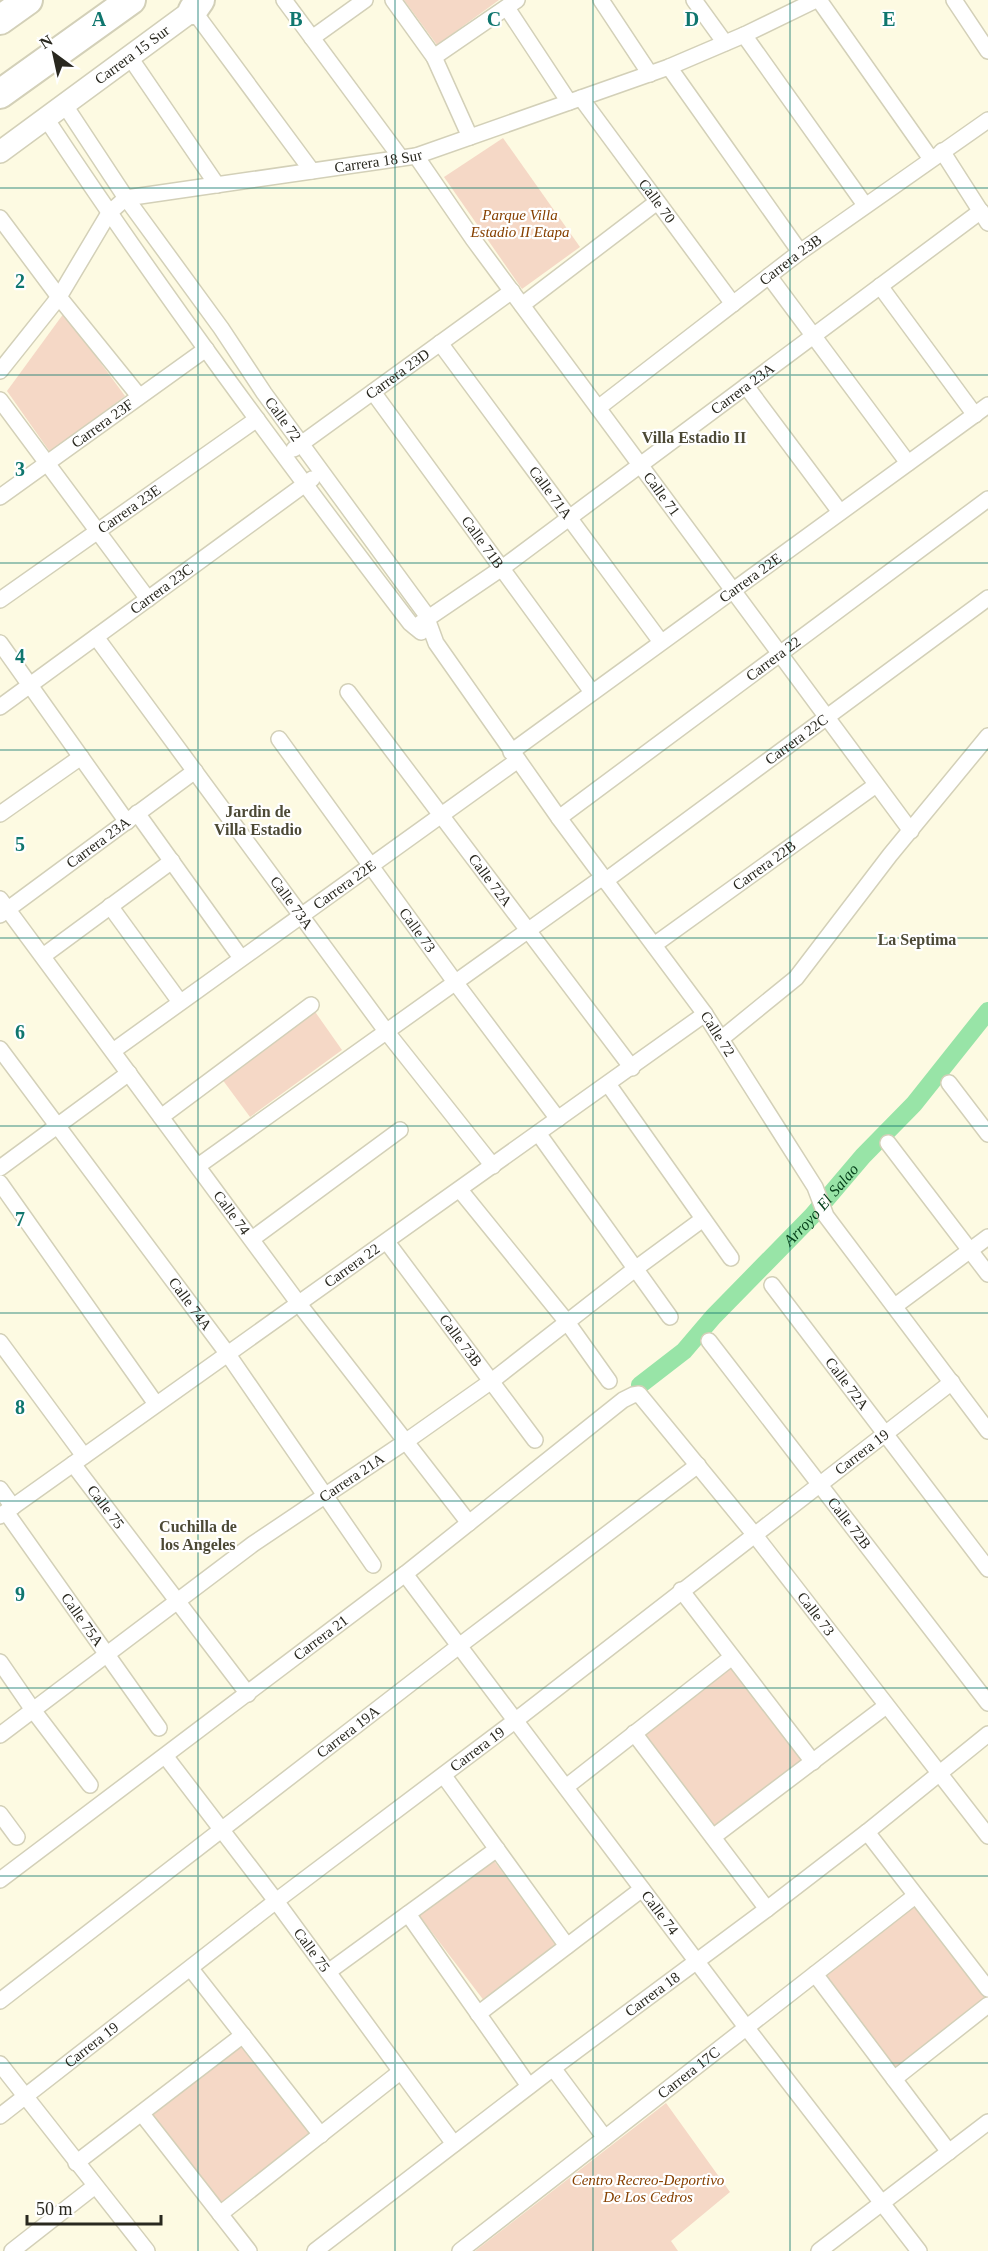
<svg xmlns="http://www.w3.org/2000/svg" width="988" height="2251" viewBox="0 0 988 2251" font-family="'Times New Roman',serif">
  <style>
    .green { fill: #f5d8c6 }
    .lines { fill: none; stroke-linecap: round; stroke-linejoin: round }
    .canal { stroke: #98e4a7; stroke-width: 18 }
    .street-casing { stroke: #d3d0b8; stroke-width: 18 }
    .secondary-casing { stroke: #d3d0b8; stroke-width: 24 }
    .highway-casing { stroke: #d3d0b8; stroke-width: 32 }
    .street { stroke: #fff; stroke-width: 15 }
    .secondary { stroke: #fff; stroke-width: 21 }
    .highway { stroke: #fff; stroke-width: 28 }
    .grid { fill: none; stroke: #0f766e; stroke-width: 1.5; stroke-opacity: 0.55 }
    .labels { text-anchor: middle; stroke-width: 4.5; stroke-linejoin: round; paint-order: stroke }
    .street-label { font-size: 15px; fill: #29281f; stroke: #fff }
    .park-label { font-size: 15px; font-style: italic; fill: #864000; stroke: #fff }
    .neighbourhood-label { font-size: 16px; font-weight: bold; fill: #4c4935; stroke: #fff }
    .water-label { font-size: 16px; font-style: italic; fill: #06411b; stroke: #fff }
    .grid-label { font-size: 20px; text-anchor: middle; font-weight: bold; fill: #0f766e; stroke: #fff; stroke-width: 4.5; stroke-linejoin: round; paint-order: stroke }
  </style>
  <rect width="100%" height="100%" fill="#fdfae2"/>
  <g class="green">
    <polygon points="404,0 499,0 437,45"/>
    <polygon points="503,138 580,247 522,289 444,177"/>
    <polygon points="64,313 125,396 50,452 7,391"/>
    <polygon points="311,1006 342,1050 250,1117 219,1075"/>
    <polygon points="732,1664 805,1758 712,1829 640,1735"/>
    <polygon points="491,1857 559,1945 485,2002 418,1914"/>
    <polygon points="915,1904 988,1997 896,2069 823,1975"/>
    <polygon points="241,2045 311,2133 221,2204 151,2115"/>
    <polygon points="666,2103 730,2192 671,2241 678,2251 475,2251"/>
  </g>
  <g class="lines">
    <path class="canal" id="s1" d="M 640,1385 L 684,1351 L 713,1317 L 812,1216 L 863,1156 L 914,1104 L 988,1011"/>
    <g class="street-casing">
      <g id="street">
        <polyline points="284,0 401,158"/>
        <polyline points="393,0 434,57 470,137"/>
        <polyline points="601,0 650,74"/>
        <polyline points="694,0 725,43"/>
        <polyline points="819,0 931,159"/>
        <polyline points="954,0 988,51"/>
        <polyline points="197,7 193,10 312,171"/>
        <polyline points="507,8 569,102"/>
        <polyline points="744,35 865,205"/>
        <polyline points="312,38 365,0"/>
        <polyline points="129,56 217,185"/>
        <polyline points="434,57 517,0"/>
        <polyline points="669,67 800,252"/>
        <path id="s2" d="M 581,98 L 733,304"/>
        <path id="s3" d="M 64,104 L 126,198 L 221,328 L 264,393 L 425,613 L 436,643 L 559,818 L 705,1014 L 815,1187 L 826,1216 L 988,1431"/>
        <path d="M 45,117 C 160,291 284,458 410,623 L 421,632"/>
        <polyline points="942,151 988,223"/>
        <path id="s4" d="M 416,156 L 473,239 L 911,831"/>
        <polyline points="0,218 59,297 139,396"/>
        <polyline points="769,276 908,463"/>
        <polyline points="880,286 975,415"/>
        <polyline points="522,305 657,202"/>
        <path id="s5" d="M 440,343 L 661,642"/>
        <path id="s6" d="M 0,371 L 59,297 L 109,213 L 126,198 L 416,156 L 669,67 L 744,35 L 816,0"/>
        <polyline points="746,386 840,512"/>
        <path id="s7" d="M 373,392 L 592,692"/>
        <polyline points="0,400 148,599"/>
        <path id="s8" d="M 598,408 L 800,252 L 988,120"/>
        <path id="s9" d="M 294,449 L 512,291"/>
        <path id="s10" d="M 0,497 L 206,349"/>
        <path id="s11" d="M 0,600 L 257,419"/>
        <path id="s12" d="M 415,627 L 502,568 L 981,211"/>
        <path id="s13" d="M 96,637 L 386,1031 L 493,1166"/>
        <polyline points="0,643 127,822"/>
        <path id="s14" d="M 348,692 L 632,1068"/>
        <path id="s15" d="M 0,707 L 312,479"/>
        <path id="s16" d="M 279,739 L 455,982 L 558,1119"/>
        <path id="s17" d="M 511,752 L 988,405"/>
        <polyline points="137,813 241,958"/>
        <polyline points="0,814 81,757"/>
        <path id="s18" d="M 559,818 L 988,499"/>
        <path id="s19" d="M 605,881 L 988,598"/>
        <path id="s20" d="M 0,899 L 299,1304 L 469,1523"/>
        <polyline points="110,906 180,1002"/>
        <path id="s21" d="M 0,915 L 195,771"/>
        <path id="s22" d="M 654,945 L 876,785"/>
        <polyline points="43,956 172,861"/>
        <polyline points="721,1039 796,978 890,855 988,736"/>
        <path id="s23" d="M 0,1049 L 227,1353 L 373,1565"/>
        <path id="s24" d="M 113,1051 L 518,760"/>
        <polyline points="949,1083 988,1134"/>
        <polyline points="608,1084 731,1258"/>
        <polyline points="161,1117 311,1005"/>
        <polyline points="538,1133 670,1317"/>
        <polyline points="888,1143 988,1274"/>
        <polyline points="198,1166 603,877"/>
        <polyline points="0,1168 129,1073"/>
        <polyline points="0,1183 156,1404"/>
        <polyline points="460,1190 567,1322 609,1381"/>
        <polyline points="252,1239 400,1130"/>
        <path id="s25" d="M 387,1242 L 535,1440"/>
        <path id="s26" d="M 772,1285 L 988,1569"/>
        <polyline points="895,1306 988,1237"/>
        <path id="s27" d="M 709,1341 L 988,1703"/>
        <polyline points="0,1342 84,1456"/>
        <path id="s28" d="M 73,1464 L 248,1694"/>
        <polyline points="0,1489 13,1507"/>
        <path id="s29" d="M 6,1512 L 159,1728"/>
        <path id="s30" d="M 0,1516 L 705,1014"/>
        <path id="s31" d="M 405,1574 L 746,2027 L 919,2251"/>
        <polyline points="681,1590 813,1762"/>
        <polyline points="0,1662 33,1710 90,1785"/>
        <polyline points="634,1733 767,1909"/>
        <path id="s32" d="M 0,1735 L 253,1544 L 405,1442 L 493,1380 L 635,1269 L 703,1219"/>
        <path id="s33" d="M 166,1757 L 276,1901 L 454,2144"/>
        <polyline points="444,1776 567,1946"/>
        <polyline points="566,1787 732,1657"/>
        <polyline points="0,1814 17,1837"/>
        <polyline points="867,1832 988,1989"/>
        <polyline points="713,1837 886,1706"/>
        <path id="s34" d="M 0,1880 L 405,1574 L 623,1400 L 633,1395 L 639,1394 L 754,1534 L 988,1836"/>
        <polyline points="408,1914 529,2086"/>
        <polyline points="191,1969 321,2135"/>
        <polyline points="328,1972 497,1849"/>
        <polyline points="815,1974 949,2152"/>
        <path id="s35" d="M 0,2001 L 459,1646 L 698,1465"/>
        <polyline points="478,2014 642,1889"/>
        <polyline points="0,2064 147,2251"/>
        <polyline points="553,2068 605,2138"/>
        <polyline points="894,2079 988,2005"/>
        <polyline points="142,2114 249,2251"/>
        <path id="s36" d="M 0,2116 L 276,1901 L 516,1720 L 952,1382"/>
        <polyline points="76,2163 243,2035"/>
        <polyline points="220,2214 400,2072"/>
        <polyline points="12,2251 95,2186"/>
        <path id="s37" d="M 315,2251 L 553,2068 L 767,1909 L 867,1832 L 988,1734"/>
        <path id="s38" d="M 460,2251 L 915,1896"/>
        <polyline points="819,2251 988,2122"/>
      </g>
    </g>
    <g class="secondary-casing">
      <g id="secondary">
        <path id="s39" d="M 0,152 L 193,10"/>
      </g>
    </g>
    <g class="highway-casing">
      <g id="highway">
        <polyline points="193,10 200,0"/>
        <polyline points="0,20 28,0"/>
        <polyline points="0,94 131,0"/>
      </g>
    </g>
    <use href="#street" class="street"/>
    <use href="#secondary" class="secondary"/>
    <use href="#highway" class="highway"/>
  </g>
  <path class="grid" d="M 198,0 L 198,2251M 395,0 L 395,2251M 593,0 L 593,2251M 790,0 L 790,2251M 0,188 L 988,188M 0,375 L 988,375M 0,563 L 988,563M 0,750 L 988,750M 0,938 L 988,938M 0,1126 L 988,1126M 0,1313 L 988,1313M 0,1501 L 988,1501M 0,1688 L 988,1688M 0,1876 L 988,1876M 0,2063 L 988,2063"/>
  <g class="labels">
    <g class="street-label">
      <text dy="5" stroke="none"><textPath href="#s39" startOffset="164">Carrera 15 Sur</textPath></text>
      <text dy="5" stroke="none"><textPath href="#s6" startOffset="470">Carrera 18 Sur</textPath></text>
      <text dy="5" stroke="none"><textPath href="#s2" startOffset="128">Calle 70</textPath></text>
      <text dy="5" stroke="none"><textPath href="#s8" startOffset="243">Carrera 23B</textPath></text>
      <text dy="5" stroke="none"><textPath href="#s9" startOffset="128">Carrera 23D</textPath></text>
      <text dy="5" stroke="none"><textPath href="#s12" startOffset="405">Carrera 23A</textPath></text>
      <text dy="5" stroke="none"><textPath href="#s3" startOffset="384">Calle 72</textPath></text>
      <text dy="5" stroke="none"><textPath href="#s10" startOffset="126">Carrera 23F</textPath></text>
      <text dy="5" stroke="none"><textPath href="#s5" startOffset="186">Calle 71A</textPath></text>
      <text dy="5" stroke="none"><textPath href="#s4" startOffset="418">Calle 71</textPath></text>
      <text dy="5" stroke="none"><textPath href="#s11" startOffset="158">Carrera 23E</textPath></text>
      <text dy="5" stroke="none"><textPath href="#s7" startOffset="186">Calle 71B</textPath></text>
      <text dy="5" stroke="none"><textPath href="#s17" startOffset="296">Carrera 22E</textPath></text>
      <text dy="5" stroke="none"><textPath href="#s15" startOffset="200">Carrera 23C</textPath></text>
      <text dy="5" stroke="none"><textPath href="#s18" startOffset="267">Carrera 22</textPath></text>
      <text dy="5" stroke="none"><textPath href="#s19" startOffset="238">Carrera 22C</textPath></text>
      <text dy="5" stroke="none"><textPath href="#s21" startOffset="122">Carrera 23A</textPath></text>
      <text dy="5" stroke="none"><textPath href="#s22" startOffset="136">Carrera 22B</textPath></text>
      <text dy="5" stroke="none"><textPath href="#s14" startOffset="236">Calle 72A</textPath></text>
      <text dy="5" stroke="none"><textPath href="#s24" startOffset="285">Carrera 22E</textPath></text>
      <text dy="5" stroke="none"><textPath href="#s13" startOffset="330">Calle 73A</textPath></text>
      <text dy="5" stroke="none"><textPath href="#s16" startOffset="236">Calle 73</textPath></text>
      <text dy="5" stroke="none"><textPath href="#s3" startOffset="1138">Calle 72</textPath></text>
      <text dy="5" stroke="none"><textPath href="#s20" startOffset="390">Calle 74</textPath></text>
      <text dy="5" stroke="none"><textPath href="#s30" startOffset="432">Carrera 22</textPath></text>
      <text dy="5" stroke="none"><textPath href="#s23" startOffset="318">Calle 74A</textPath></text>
      <text dy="5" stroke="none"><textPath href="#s25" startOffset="123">Calle 73B</textPath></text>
      <text dy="5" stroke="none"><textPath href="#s26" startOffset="124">Calle 72A</textPath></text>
      <text dy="5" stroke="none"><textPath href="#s36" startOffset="1088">Carrera 19</textPath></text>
      <text dy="5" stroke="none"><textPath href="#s32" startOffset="436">Carrera 21A</textPath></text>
      <text dy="5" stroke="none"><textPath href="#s28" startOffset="54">Calle 75</textPath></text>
      <text dy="5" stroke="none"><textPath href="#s27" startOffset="230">Calle 72B</textPath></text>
      <text dy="5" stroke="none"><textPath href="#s34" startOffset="1086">Calle 73</textPath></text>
      <text dy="5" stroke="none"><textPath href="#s29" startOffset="132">Calle 75A</textPath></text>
      <text dy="5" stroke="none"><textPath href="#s34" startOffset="402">Carrera 21</textPath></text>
      <text dy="5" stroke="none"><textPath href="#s35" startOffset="440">Carrera 19A</textPath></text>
      <text dy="5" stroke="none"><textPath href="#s36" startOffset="602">Carrera 19</textPath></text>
      <text dy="5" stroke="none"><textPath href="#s31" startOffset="424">Calle 74</textPath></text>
      <text dy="5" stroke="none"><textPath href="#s33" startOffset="242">Calle 75</textPath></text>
      <text dy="5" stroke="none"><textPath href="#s37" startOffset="424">Carrera 18</textPath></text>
      <text dy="5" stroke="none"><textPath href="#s36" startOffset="116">Carrera 19</textPath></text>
      <text dy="5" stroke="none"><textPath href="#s38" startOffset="290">Carrera 17C</textPath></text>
    </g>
    <g class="park-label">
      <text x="520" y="220">Parque Villa<tspan x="520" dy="17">Estadio II Etapa</tspan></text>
      <text x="648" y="2185">Centro Recreo-Deportivo<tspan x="648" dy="17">De Los Cedros</tspan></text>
    </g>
    <g class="neighbourhood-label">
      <text x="694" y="443">Villa Estadio II</text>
      <text x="258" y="817">Jardin de<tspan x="258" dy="18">Villa Estadio</tspan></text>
      <text x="917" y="945">La Septima</text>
      <text x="198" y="1532">Cuchilla de<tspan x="198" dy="18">los Angeles</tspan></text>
    </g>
    <g class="water-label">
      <text dy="6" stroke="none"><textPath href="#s1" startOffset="256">Arroyo El Salao</textPath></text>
    </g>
  </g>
  <g class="grid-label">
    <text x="99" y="26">A</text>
    <text x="296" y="26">B</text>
    <text x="494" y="26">C</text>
    <text x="692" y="26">D</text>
    <text x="889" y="26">E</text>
    <text x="20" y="288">2</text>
    <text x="20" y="476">3</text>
    <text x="20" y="663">4</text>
    <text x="20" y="851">5</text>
    <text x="20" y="1039">6</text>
    <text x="20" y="1226">7</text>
    <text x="20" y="1414">8</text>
    <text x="20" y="1601">9</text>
  </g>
  <g transform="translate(54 54) rotate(327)" stroke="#ffffff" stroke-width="4.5" paint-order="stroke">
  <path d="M0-4.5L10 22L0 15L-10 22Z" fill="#29281f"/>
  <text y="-9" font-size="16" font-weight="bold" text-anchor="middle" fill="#29281f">N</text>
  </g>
  <path d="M27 2215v9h134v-9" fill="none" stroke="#29281f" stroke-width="3"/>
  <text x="36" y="2215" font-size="18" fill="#29281f" stroke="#ffffff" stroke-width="4.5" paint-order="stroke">50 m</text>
</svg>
